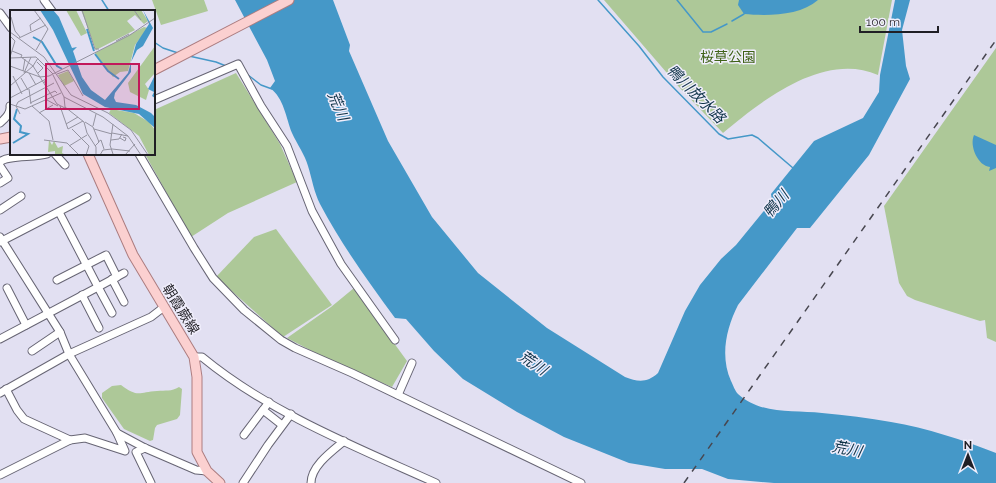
<svg xmlns="http://www.w3.org/2000/svg" width="996" height="483" viewBox="0 0 996 483" font-family="Raleway,'Noto Sans JP',sans-serif">
  <style>
    .green { fill: #adc898 }
    .water { fill: #4598c8 }
    .lines { fill: none; stroke-linecap: round; stroke-linejoin: round }
    .stream { stroke: #4598c8; stroke-width: 1.5 }
    .minor-casing { stroke: #676574; stroke-width: 9 }
    .major-casing { stroke: #ac7d80; stroke-width: 11 }
    .minor { stroke: #fff; stroke-width: 7 }
    .major { stroke: #fbd0d0; stroke-width: 9 }
    .rail { stroke: #484750; stroke-width: 1.5; stroke-dasharray: 7 7; stroke-linecap: butt }
    .labels { text-anchor: middle; stroke-width: 3; stroke-linejoin: round; paint-order: stroke }
    .park-label { font-size: 14px; fill: #3f6217; stroke: #f0eefc }
    .street-label { font-size: 14px; fill: #201f25; stroke: #f0eefc }
    .water-label { font-size: 15px; font-style: italic; fill: #103449; stroke: #f0eefc }
    .inset-river { fill: none; stroke: #4598c8; stroke-width: 2 }
    .inset-road { fill: none; stroke: #9493a0; stroke-width: 1 }
    .view { fill: #c2185b; fill-opacity: 0.15; stroke: #c2185b; stroke-width: 2 }
    .inset-edge { fill: none; stroke: #201f25; stroke-width: 2 }
  </style>
  <rect width="100%" height="100%" fill="#e2e0f2"/>
  <g class="green">
    <polygon points="152,0 204,0 208,11 161,25"/>
    <path d="M 604,0 L 892,0 L 878,75 C 824,51 761,101 723,133 L 679,87 Z"/>
    <polygon points="996,48 996,342 987,338 985,320 980,321 915,300 907,296 899,283 884,206"/>
    <polygon points="236,73 280,144 297,182 228,213 191,237 145,154 154,154 154,110"/>
    <polygon points="276,229 332,305 283,337 216,277 254,237"/>
    <polygon points="354,288 407,361 392,387 331,361 287,338 331,307"/>
    <path d="M 121,385 C 138,398 139,392 157,391 C 166,390 171,392 179,387 L 182,389 L 180,415 L 177,419 L 157,425 L 155,428 L 153,440 L 150,441 L 124,429 L 102,398 L 102,393 L 112,386 Z"/>
  </g>
  <g class="water">
    <path d="M 235,0 L 333,0 L 350,45 L 349,51 L 388,141 L 432,217 L 478,273 L 547,328 L 625,377 C 638,382 647,383 658,373 L 685,311 L 700,285 L 721,259 L 736,245 L 772,201 L 771,194 L 814,141 L 863,118 L 879,92 L 880,75 L 895,0 L 910,0 L 902,30 L 906,66 L 910,79 L 869,155 L 810,228 L 797,228 L 738,305 C 726,329 720,356 731,381 C 733,385 735,391 738,394 C 761,415 794,410 822,413 C 845,415 869,418 891,422 C 927,428 963,440 996,453 L 996,483 L 774,483 L 728,479 L 702,469 L 665,469 L 629,463 L 564,437 L 517,412 L 463,379 L 434,351 L 406,319 L 395,318 C 368,281 341,244 320,204 C 314,192 312,179 308,166 C 305,155 297,144 292,133 C 286,118 284,98 270,88 L 275,81 L 267,60 Z"/>
    <path d="M 739,0 L 818,0 C 800,16 767,16 744,14 L 738,5 Z"/>
    <path d="M 974,135 L 996,145 L 996,168 L 989,171 L 990,167 C 978,166 969,146 974,135 Z"/>
  </g>
  <g class="lines">
    <g class="stream">
      <polyline points="102,0 109,11"/>
      <polyline points="598,0 639,46 663,77 719,134 728,139 752,135 758,138 793,168"/>
      <polyline points="677,0 703,32 711,32 727,24"/>
      <polyline points="732,21 744,14"/>
      <polyline points="154,42 163,48 178,53"/>
      <polyline points="189,56 216,62 226,66"/>
      <polyline points="248,75 261,85 272,89"/>
    </g>
    <g class="minor-casing">
      <g id="minor">
        <polyline points="44,0 52,11"/>
        <polyline points="0,13 11,28"/>
        <polyline points="154,100 238,64 261,106 287,146 312,211 330,244 341,264 395,340"/>
        <path d="M 0,123 C 5,119 11,113 10,106"/>
        <polyline points="55,154 65,165"/>
        <polyline points="139,154 194,248 213,278 244,310 281,340 295,348 352,373 581,483"/>
        <path d="M 0,162 C 7,155 35,158 47,154"/>
        <polyline points="0,166 8,178 0,183"/>
        <polyline points="0,210 21,196"/>
        <polyline points="59,212 98,287 124,273"/>
        <polyline points="0,237 60,332 69,354 117,433 145,448 196,470 207,471"/>
        <polyline points="0,242 87,197"/>
        <polyline points="112,279 124,302"/>
        <polyline points="57,280 106,255 117,277"/>
        <polyline points="7,288 26,325"/>
        <polyline points="82,295 99,328"/>
        <polyline points="0,339 98,287 112,313"/>
        <polyline points="32,351 60,332"/>
        <path d="M 194,357 L 202,357 C 270,413 356,447 436,483"/>
        <polyline points="6,389 17,410 24,419 70,440"/>
        <polyline points="0,393 69,354 151,317 164,307"/>
        <polyline points="398,395 412,363"/>
        <polyline points="263,410 282,425"/>
        <polyline points="244,435 269,402"/>
        <polyline points="145,448 136,452 151,483"/>
        <polyline points="0,475 70,440 85,438 125,451 117,433"/>
        <polyline points="243,483 268,445 291,414"/>
        <path d="M 311,483 C 311,466 332,451 344,441"/>
      </g>
    </g>
    <g class="major-casing">
      <g id="major">
        <polyline points="154,70 289,0"/>
        <polyline points="0,139 11,137"/>
        <polyline points="88,154 133,255 194,357 197,377 197,452 207,471 220,483"/>
      </g>
    </g>
    <use href="#minor" class="minor"/>
    <use href="#major" class="major"/>
    <polyline class="rail" points="684,483 996,40"/>
  </g>
  <g class="labels">
    <g class="park-label">
      <text x="728" y="62">桜草公園</text>
    </g>
    <g class="street-label">
      <text transform="translate(181 309) rotate(58)" y="5">朝霞蕨線</text>
    </g>
    <g class="water-label">
      <text transform="translate(696 94) rotate(45)" y="5">鴨川放水路</text>
      <text transform="translate(338 106) rotate(67)" y="5">荒川</text>
      <text transform="translate(776 204) rotate(-49)" y="5">鴨川</text>
      <text transform="translate(533 363) rotate(34)" y="5">荒川</text>
      <text transform="translate(847 449) rotate(11)" y="5">荒川</text>
    </g>
  </g>
  <g transform="translate(10 10)">
    <rect width="145" height="145" fill="#e2e0f2"/>
    <path d="M 56,0 L 66,0 L 77,23 L 71,26 ZM 71,0 L 131,0 L 138,11 L 134,14 L 125,5 L 117,11 L 125,20 L 86,40 ZM 134,17 L 138,18 L 125,35 L 118,61 L 110,62 L 103,67 L 85,43 ZM 145,36 L 145,63 L 135,74 L 139,80 L 136,90 L 120,82 L 118,73 ZM 58,61 L 64,71 L 54,76 L 48,65 ZM 101,99 L 124,103 L 139,112 L 145,120 L 145,145 L 139,145 L 129,126 L 99,103 ZM 39,130 L 42,135 L 44,131 L 48,138 L 53,136 L 52,143 L 56,145 L 45,145 L 45,141 L 38,142 Z" fill="#adc898"/>
    <path d="M 30,0 L 43,0 L 49,7 L 62,38 L 67,37 L 63,41 L 72,67 L 81,80 L 95,90 L 118,63 L 126,34 L 139,14 L 133,0 L 143,18 L 133,36 L 127,40 L 121,52 L 121,62 L 105,83 L 104,88 L 106,92 L 126,95 L 141,103 L 145,107 L 145,118 L 129,104 L 95,97 L 73,84 L 43,20 ZM 145,65 L 145,88 L 142,86 L 144,82 L 138,79 Z" fill="#4598c8"/>
    <path class="inset-river" d="M 77,19 L 84,41M 23,27 L 32,32 L 47,56 L 52,59M 85,44 L 98,61 L 109,69M 3,133 L 18,124 L 10,122 L 11,116 L 4,109 L 7,99"/>
    <path class="inset-road" d="M 24,0 L 38,19 L 26,40M 72,0 L 85,39 L 89,39M 124,0 L 131,10M 1,7 L 5,21 L 10,27M 21,21 L 20,15 L 31,8M 0,22 L 34,47 L 61,85 L 98,103 L 121,120 L 138,145M 0,26 L 5,31 L 0,47M 9,28 L 36,15M 106,31 L 119,24M 2,41 L 12,45 L 11,47 L 23,56 L 47,94 L 55,98M 0,48 L 26,47 L 43,64M 27,52 L 33,58 L 28,63M 0,56 L 30,67 L 39,66 L 120,25 L 145,8M 13,61 L 15,49M 14,63 L 21,47M 19,63 L 26,75M 47,64 L 58,60 L 73,86M 43,65 L 54,87 L 55,97 L 74,112 L 77,123 L 86,137 L 86,145M 3,66 L 12,84M 11,68 L 18,80M 0,76 L 23,56 L 28,48M 19,79 L 21,94M 54,87 L 93,107 L 118,126M 0,88 L 36,69 L 34,73M 37,90 L 48,96M 20,93 L 45,81 L 47,83M 0,94 L 15,99 L 51,83M 22,96 L 39,111 L 43,130M 50,96 L 58,119 L 73,111M 29,103 L 43,95M 10,104 L 6,96 L 8,92 L 44,73M 75,112 L 83,117 L 89,132 L 85,136M 56,114 L 68,107M 83,116 L 86,104M 62,119 L 79,136 L 76,145M 84,119 L 102,124M 102,123 L 118,126 L 131,145M 110,128 L 115,131 L 116,128 L 113,127M 34,130 L 57,133 L 69,145M 101,130 L 109,129 L 112,124M 88,132 L 91,130 L 94,139M 59,136 L 77,125M 102,139 L 120,141M 103,144 L 100,135 L 103,114M 90,145 L 93,140 L 102,139M 115,145 L 125,134"/>
    <path class="view" d="M 36,54 L 129,54 L 129,99 L 36,99 Z"/>
    <rect width="145" height="145" class="inset-edge"/>
  </g>
  <g transform="translate(968 455)" stroke="#f0eefc" stroke-width="3" paint-order="stroke">
  <path d="M0-3L7 15L0 10L-7 15Z" fill="#201f25"/>
  <text y="-6" font-size="11" font-weight="bold" text-anchor="middle" fill="#201f25">N</text>
  </g>
  <path d="M860 26v6h78v-6" fill="none" stroke="#201f25" stroke-width="2"/>
  <text x="866" y="26" font-size="12" fill="#201f25" stroke="#f0eefc" stroke-width="3" paint-order="stroke">100 m</text>
</svg>
